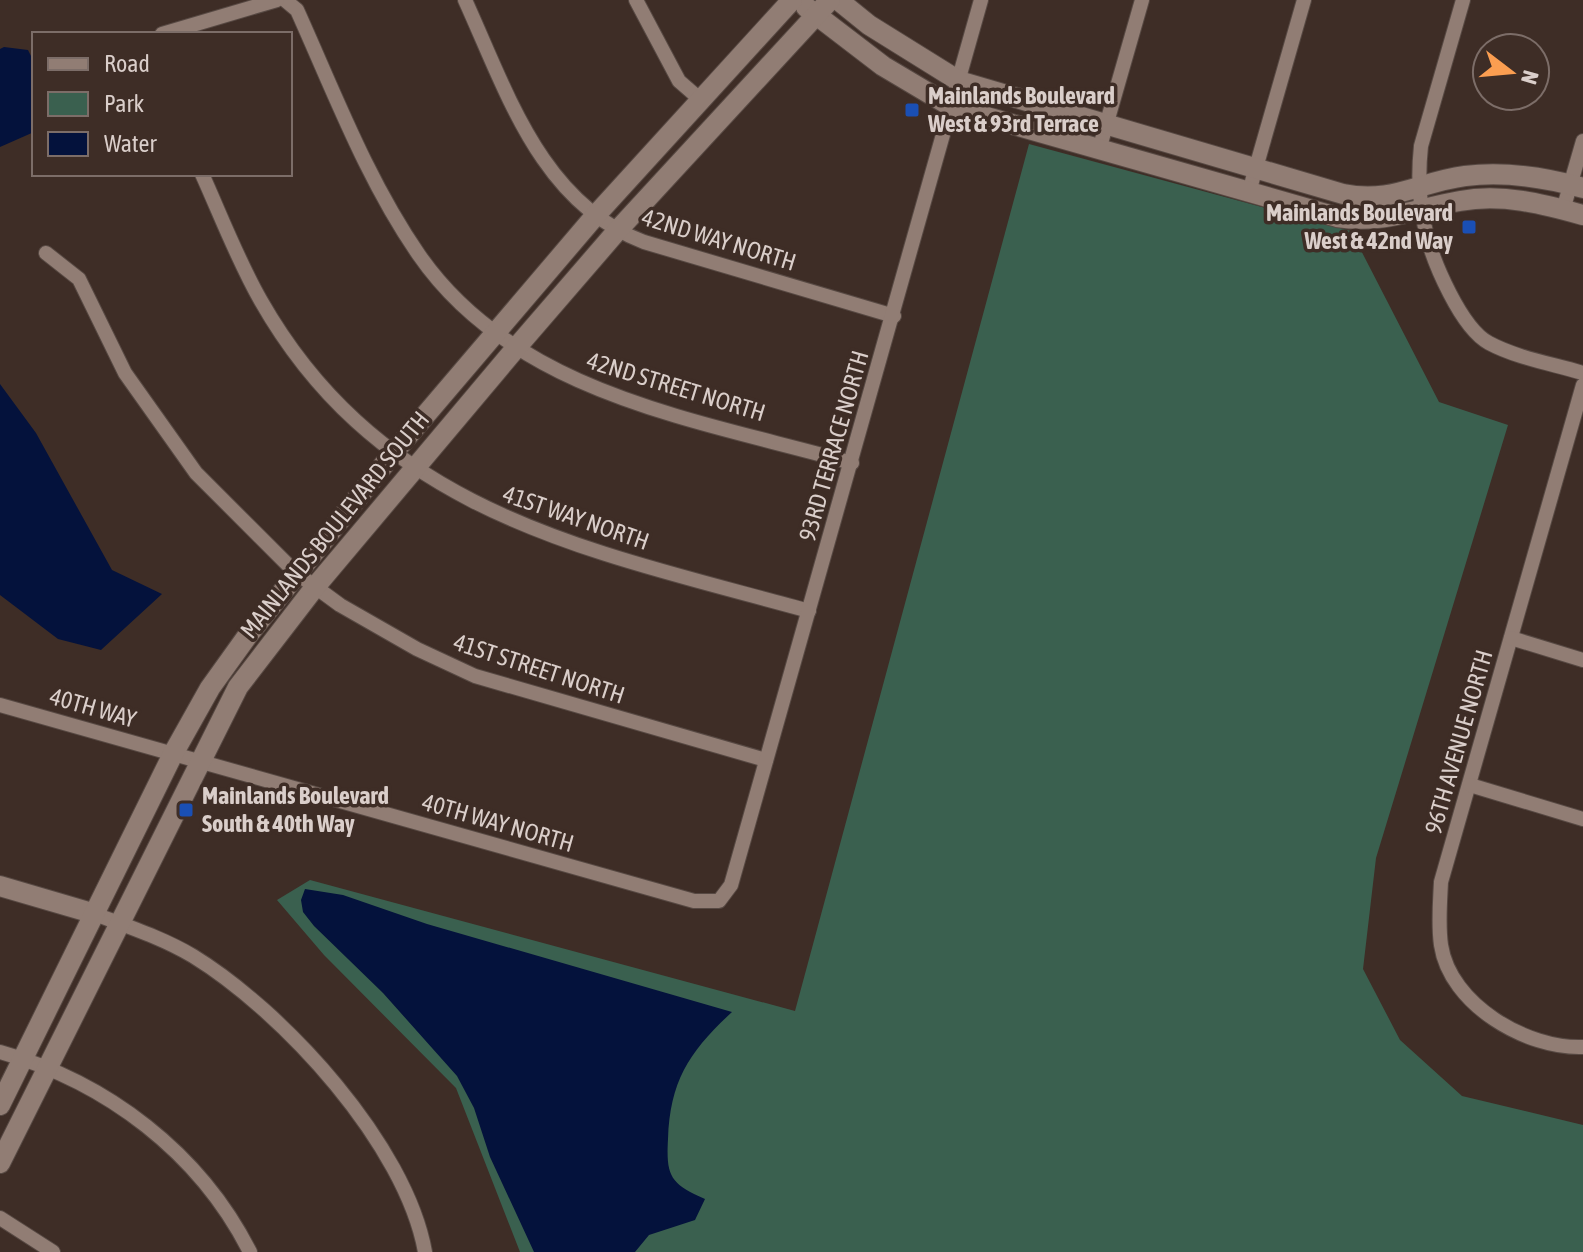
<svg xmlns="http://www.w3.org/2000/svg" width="1583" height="1252" viewBox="0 0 1583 1252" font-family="'Asap Condensed',sans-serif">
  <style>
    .green { fill: #3a604f }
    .water { fill: #04123c }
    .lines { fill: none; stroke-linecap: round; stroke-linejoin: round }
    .street-casing { stroke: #574943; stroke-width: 16 }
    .secondary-casing { stroke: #574943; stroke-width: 22 }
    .street { stroke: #917d74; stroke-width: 14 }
    .secondary { stroke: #917d74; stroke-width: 20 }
    .transit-dot { fill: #1a4fb4; stroke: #3e2d26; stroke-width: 3 }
    .labels { text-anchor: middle; stroke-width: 7; stroke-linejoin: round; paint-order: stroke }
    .poi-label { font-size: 24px; font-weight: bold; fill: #daceca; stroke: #3e2d26; text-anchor: start }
    .street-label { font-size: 24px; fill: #daceca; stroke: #3e2d26 }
  </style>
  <rect width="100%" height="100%" fill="#3e2d26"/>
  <polygon class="green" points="1029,144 1351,231 1439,402 1508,425 1376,858 1363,969 1400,1040 1462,1096 1583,1125 1583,1252 520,1252 456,1088 324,955 277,900 310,880 795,1011"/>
  <g class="water">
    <polygon points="4,47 28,50 34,62 34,132 0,147 0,49"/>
    <polygon points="0,384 36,433 112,570 162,594 101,650 58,639 0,595"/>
    <path d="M 305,889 L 343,895 L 427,924 L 732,1012 C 690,1051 670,1080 668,1139 C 666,1176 670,1184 705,1199 L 695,1220 L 649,1235 L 635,1252 L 534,1252 L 490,1157 L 474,1108 L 457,1076 L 383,993 L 314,926 L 303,912 L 301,900 Z"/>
  </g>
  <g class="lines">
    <g class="street-casing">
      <g id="street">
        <path d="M 285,0 L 297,10 C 334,92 367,180 419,255 C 516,395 700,420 852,463"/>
        <path d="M 465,0 C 507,92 541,203 644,242 L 894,316"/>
        <polyline points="636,0 679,81 702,101"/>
        <path d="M 1463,0 L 1421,146 C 1418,174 1419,204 1426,232 C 1433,262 1461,328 1489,343 C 1517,358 1553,364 1583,373"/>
        <polyline points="162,34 277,0"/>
        <polyline points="1099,150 1142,0"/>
        <path d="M 202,174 C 221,216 238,261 261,301 C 383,515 592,551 809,611"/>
        <polyline points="1249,192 1304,0"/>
        <polyline points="1563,210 1583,141"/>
        <polyline points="46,253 79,279 125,373 196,473 295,572 340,605 417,649 475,676 766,760"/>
        <path d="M 1583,385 L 1441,882 C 1440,903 1438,924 1441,945 C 1450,1005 1527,1049 1583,1047"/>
        <polyline points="1511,638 1583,660"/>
        <polyline points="0,705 694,901 719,901 731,885 981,0"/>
        <polyline points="1470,785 1583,819"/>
        <path d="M 92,913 C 126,926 161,937 193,956 C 284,1012 406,1145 425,1252"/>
        <path d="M 0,1052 C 107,1082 200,1153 250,1252"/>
        <polyline points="0,1218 53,1252"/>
      </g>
    </g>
    <g class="secondary-casing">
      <g id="secondary">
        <path d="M 838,0 L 869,25 L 959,81 L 1343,194 C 1392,204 1419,182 1465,176 C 1506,171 1544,177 1583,188"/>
        <path d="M 806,7 L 883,66 L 952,107 L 1337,217 C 1385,224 1414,209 1460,201 C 1502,193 1543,204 1583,215"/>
        <polyline points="0,886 92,913"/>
        <polyline points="0,1105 173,754 210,688 248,635 394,452 595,216 792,0"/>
        <polyline points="0,1163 238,687 315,587 516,348 617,231 830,0"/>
      </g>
    </g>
    <use href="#street" class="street"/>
    <use href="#secondary" class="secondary"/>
  </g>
  <g class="transit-dot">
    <rect x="904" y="102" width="16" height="16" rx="4"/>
    <rect x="1461" y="219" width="16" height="16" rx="4"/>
    <rect x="178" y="802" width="16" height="16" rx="4"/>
  </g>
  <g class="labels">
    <g class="poi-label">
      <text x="928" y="104">Mainlands Boulevard<tspan x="928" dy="28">West &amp; 93rd Terrace</tspan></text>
      <text x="1453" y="221" text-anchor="end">Mainlands Boulevard<tspan x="1453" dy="28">West &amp; 42nd Way</tspan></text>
      <text x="202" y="804">Mainlands Boulevard<tspan x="202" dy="28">South &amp; 40th Way</tspan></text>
    </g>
    <g class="street-label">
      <text transform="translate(719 240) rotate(17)" y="8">42ND WAY NORTH</text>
      <text transform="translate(676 387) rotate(17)" y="8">42ND STREET NORTH</text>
      <text transform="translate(834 446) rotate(-74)" y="8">93RD TERRACE NORTH</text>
      <text transform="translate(576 518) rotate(19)" y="8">41ST WAY NORTH</text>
      <text transform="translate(335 525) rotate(-51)" y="8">MAINLANDS BOULEVARD SOUTH</text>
      <text transform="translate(539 669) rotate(18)" y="8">41ST STREET NORTH</text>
      <text transform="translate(93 708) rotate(16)" y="8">40TH WAY</text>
      <text transform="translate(1459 742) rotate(-74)" y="8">96TH AVENUE NORTH</text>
      <text transform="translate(498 823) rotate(16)" y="8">40TH WAY NORTH</text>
    </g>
  </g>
  <rect x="32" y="32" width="260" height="144" fill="#3e2d26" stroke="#7c6d68" stroke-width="2"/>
  <rect x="48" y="58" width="40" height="12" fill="#917d74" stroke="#7c6d68" stroke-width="2"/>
  <text x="104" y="72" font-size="24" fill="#daceca">Road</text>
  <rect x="48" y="92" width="40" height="24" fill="#3a604f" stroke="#7c6d68" stroke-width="2"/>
  <text x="104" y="112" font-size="24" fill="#daceca">Park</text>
  <rect x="48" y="132" width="40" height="24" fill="#04123c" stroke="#7c6d68" stroke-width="2"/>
  <text x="104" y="152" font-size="24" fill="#daceca">Water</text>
  <g transform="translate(1511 72) rotate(106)"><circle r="38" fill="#3e2d26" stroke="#7c6d68" stroke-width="2"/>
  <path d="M0-6L14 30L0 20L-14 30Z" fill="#fb9e51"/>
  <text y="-12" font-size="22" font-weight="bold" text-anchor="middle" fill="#daceca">N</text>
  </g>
</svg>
